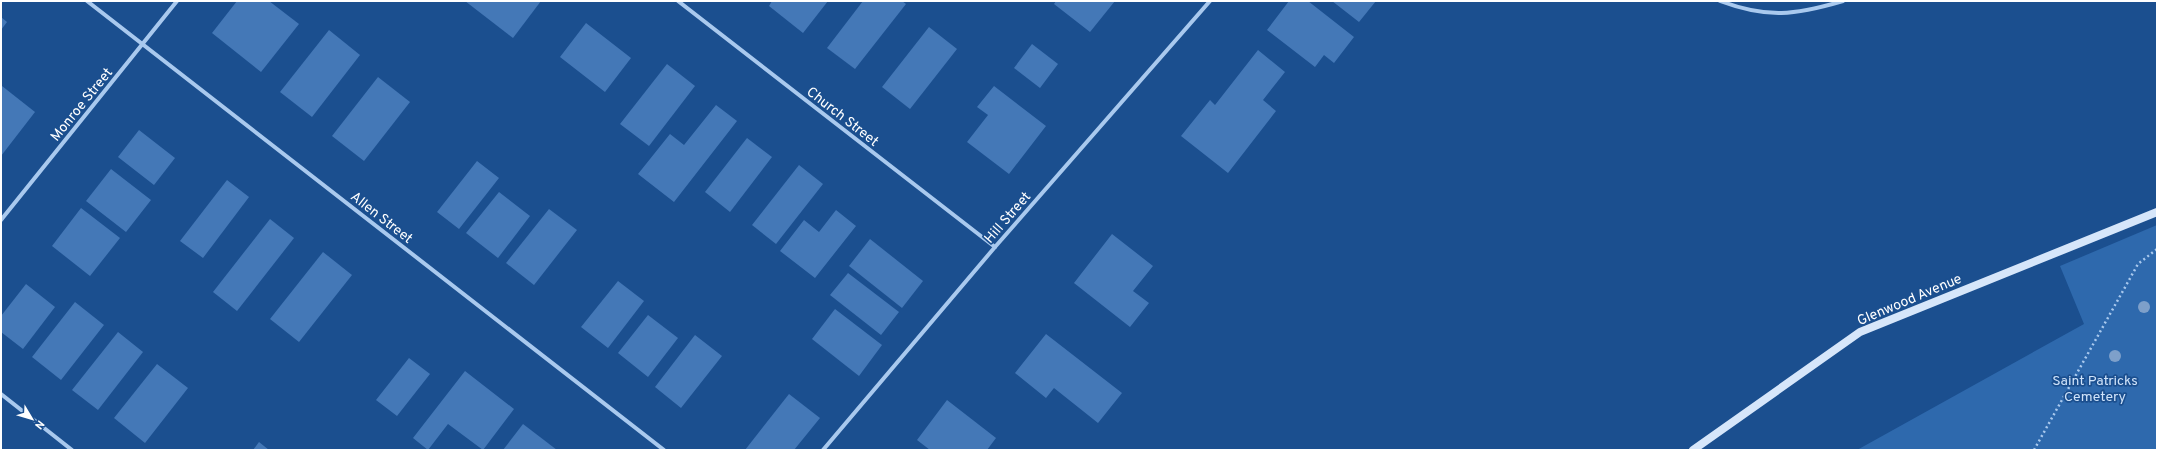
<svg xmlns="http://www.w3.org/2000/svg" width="2158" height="451" viewBox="0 0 2158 451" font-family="Overpass,sans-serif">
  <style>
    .green { fill: #2e69ad }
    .building { fill: #4478b7 }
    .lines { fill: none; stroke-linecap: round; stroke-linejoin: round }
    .path { stroke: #a9c9ee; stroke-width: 2.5; stroke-dasharray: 2 3; stroke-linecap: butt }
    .street { stroke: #a9c9ee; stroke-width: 4 }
    .secondary { stroke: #d6e6fa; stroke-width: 8 }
    .tree { fill: #7ea0ca }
    .labels { text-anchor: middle; stroke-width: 3.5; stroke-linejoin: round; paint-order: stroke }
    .street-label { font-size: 14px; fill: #fff; stroke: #1b4f8f }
    .park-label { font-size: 14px; fill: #cfe3fa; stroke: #1b4f8f }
  </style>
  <rect width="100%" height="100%" fill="#1b4f8f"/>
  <polygon class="green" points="2157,225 2157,450 1857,450 2084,324 2060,266"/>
  <g class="building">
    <polygon points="237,1 269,1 299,24 261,72 212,33"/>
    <polygon points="465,1 541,1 513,38"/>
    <polygon points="772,1 828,1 803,33 769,6"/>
    <polygon points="863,1 902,1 906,4 855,69 827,48"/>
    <polygon points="1056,1 1115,1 1090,32 1054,4"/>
    <polygon points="1289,1 1308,1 1354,37 1334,63 1324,55 1315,67 1267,30"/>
    <polygon points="1332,1 1376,1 1359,22"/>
    <polygon points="1,17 7,22 1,30"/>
    <polygon points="586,23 631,58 605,92 560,57"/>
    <polygon points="929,27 957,49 910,109 882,87"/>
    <polygon points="329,30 360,55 312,117 280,92"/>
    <polygon points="1032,44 1058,64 1040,88 1014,68"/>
    <polygon points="1258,50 1285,72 1263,100 1276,111 1228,173 1181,136 1210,100 1215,105"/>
    <polygon points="667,64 695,86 649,146 620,124"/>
    <polygon points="378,77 410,102 364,161 332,136"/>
    <polygon points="2,86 35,112 1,156 1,88"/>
    <polygon points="994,86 1046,126 1009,174 967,142 988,115 977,107"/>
    <polygon points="716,105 737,121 674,202 638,174 670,134 684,145"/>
    <polygon points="139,130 175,158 154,185 118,157"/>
    <polygon points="747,138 772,157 730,212 705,192"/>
    <polygon points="477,161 499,178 459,229 437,212"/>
    <polygon points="799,165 823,184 776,244 752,225"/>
    <polygon points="111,169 151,200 126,232 86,201"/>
    <polygon points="227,180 249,197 203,258 180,241"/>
    <polygon points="499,192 530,216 498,258 466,233"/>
    <polygon points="81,208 120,238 90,276 52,246"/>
    <polygon points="549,209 577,230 534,285 506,263"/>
    <polygon points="836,210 856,226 815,278 780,251 804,220 819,232"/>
    <polygon points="270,219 294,238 237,311 213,292"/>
    <polygon points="1112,234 1153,266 1133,291 1149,303 1130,327 1074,283"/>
    <polygon points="870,239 923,281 902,308 849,266"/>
    <polygon points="323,252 352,275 299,342 270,319"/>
    <polygon points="848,273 899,312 881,335 830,295"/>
    <polygon points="618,281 644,301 608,348 581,327"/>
    <polygon points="26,284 55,307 23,349 1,332 1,316"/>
    <polygon points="75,302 104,325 61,380 32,357"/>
    <polygon points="835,309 882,345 859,376 812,339"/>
    <polygon points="648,315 678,338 648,377 618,353"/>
    <polygon points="118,332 143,352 98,410 72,390"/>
    <polygon points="1046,334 1122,393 1098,423 1054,388 1046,398 1015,373"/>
    <polygon points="695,335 722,356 681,408 655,387"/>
    <polygon points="409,358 430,374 397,416 376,400"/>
    <polygon points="157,364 188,388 145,443 114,418"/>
    <polygon points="465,371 514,409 483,450 448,424 428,450 413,438"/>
    <polygon points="789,394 820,418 794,450 745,450"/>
    <polygon points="947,400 996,438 987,450 930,450 917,440"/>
    <polygon points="523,424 557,450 503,450"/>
    <polygon points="259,442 269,450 253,450"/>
  </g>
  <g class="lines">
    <polyline class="path" points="2034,450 2138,264 2157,249"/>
    <g class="street">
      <polyline points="87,1 664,450"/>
      <polyline points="678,1 995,247"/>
      <path d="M 1720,1 C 1768,19 1795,15 1843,1"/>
      <polyline points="1,220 177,1"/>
      <polyline points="1,394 72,450"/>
      <polyline points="823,450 995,247 1210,1"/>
    </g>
    <polyline class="secondary" points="1693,450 1860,332 2157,212"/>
  </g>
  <g class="tree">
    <circle cx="2144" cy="307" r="6"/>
    <circle cx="2115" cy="356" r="6"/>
  </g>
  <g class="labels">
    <g class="street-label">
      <text transform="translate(81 104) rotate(-51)" y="5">Monroe Street</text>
      <text transform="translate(843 116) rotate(38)" y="5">Church Street</text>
      <text transform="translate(382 217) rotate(38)" y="5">Allen Street</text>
      <text transform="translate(1007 217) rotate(-49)" y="5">Hill Street</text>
      <text transform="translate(1909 299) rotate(-23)" y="5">Glenwood Avenue</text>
    </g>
    <g class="park-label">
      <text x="2095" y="385">Saint Patricks<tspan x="2095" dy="16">Cemetery</tspan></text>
    </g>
  </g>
  <rect width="2158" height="451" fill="none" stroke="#ffffff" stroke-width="4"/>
  <g transform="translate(32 419) rotate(128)" stroke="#1b4f8f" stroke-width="3" paint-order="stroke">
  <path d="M0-3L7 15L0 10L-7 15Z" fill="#ffffff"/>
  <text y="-6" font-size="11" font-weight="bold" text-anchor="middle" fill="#ffffff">N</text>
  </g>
</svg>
